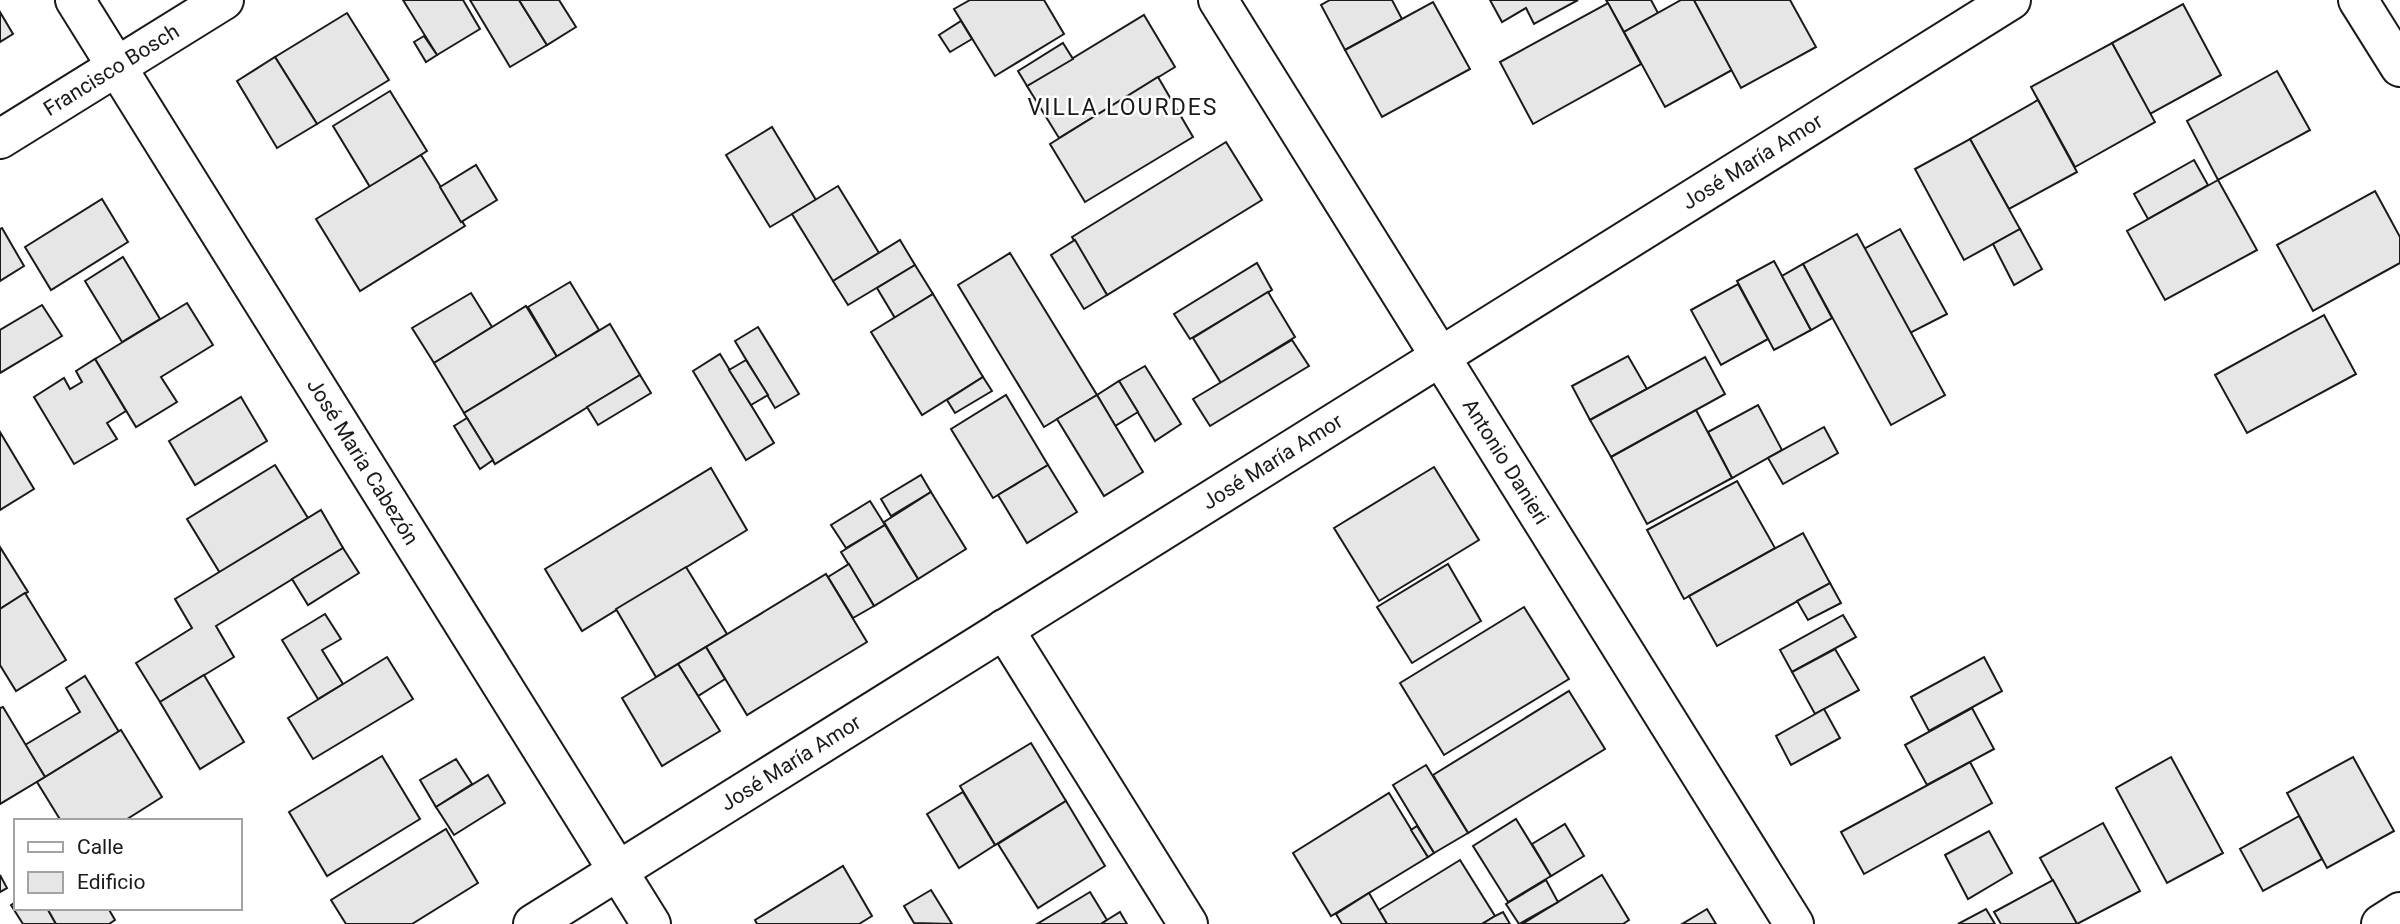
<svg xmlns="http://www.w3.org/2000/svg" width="2400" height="924" viewBox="0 0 2400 924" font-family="Roboto,sans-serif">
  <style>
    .building { fill: #e6e6e6; stroke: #1a1a1a; stroke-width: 2 }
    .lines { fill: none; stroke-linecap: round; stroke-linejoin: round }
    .minor-casing { stroke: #1a1a1a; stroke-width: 42 }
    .minor { stroke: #fff; stroke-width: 38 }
    .labels { text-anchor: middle; stroke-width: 5; stroke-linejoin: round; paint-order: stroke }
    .street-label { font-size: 21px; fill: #1a1a1a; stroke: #fff }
    .neighbourhood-label { font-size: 23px; letter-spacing: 2px; fill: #1a1a1a; stroke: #fff }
  </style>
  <rect width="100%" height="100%" fill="#fff"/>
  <g class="building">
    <polygon points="403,0 463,0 480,29 437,55"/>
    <polygon points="470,0 519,0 547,45 510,67"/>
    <polygon points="519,0 559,0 576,27 547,45"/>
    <polygon points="970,0 1044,0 1064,34 995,76 954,9"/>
    <polygon points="1330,0 1392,0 1402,19 1345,50 1321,5"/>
    <polygon points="1490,0 1578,0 1534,24 1526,8 1502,22"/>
    <polygon points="1606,0 1651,0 1658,13 1624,32"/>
    <polygon points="1681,0 1694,0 1732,70 1665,107 1624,32"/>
    <polygon points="1694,0 1790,0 1816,47 1741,88"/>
    <polygon points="1433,2 1470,69 1382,117 1345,50"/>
    <polygon points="1608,3 1641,64 1533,124 1500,62"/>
    <polygon points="2183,4 2221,75 2150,114 2112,43"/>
    <polygon points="0,12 13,34 0,42"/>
    <polygon points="347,13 389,80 317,124 275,57"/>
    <polygon points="1144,15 1175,67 1059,138 1027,86"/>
    <polygon points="961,21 972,39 950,52 939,35"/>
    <polygon points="424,36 437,55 426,62 414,42"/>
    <polygon points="1063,43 1073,59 1027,86 1018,71"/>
    <polygon points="2112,43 2155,122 2075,167 2031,87"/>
    <polygon points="275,57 317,124 277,148 237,81"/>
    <polygon points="2277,71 2310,130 2218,180 2187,121"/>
    <polygon points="1158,77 1193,137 1085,202 1050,144"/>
    <polygon points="390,91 427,151 370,187 333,126"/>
    <polygon points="2038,100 2077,172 2009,209 1970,139"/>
    <polygon points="772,127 816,200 770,227 726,155"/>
    <polygon points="1970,139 2020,229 1964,260 1915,169"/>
    <polygon points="1226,142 1262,200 1107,295 1072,237"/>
    <polygon points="421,155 465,226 360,291 316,219"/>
    <polygon points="2194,160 2208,185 2148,219 2134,194"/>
    <polygon points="476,165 497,200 461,222 440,187"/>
    <polygon points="2218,180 2257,250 2165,300 2127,231"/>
    <polygon points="838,186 879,253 833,281 792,214"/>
    <polygon points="2375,191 2400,237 2400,263 2313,311 2277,245"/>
    <polygon points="102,199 128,242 51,290 25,247"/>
    <polygon points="2,228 24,266 0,281 0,229"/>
    <polygon points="1900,229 1947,314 1910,333 1864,249"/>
    <polygon points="2020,229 2042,269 2014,285 1993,244"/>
    <polygon points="1857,234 1945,395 1891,425 1803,264"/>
    <polygon points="900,240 915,265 848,305 833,281"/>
    <polygon points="1075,240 1107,295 1084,309 1051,255"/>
    <polygon points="1010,253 1097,395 1044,427 958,285"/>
    <polygon points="123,257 160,319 122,342 85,281"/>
    <polygon points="1774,261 1811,330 1774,350 1737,281"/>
    <polygon points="1257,263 1272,290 1190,339 1174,314"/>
    <polygon points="1803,264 1832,318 1811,330 1782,276"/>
    <polygon points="915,265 933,294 895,318 877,288"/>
    <polygon points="570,282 599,330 557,357 528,307"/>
    <polygon points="1738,284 1768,339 1721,365 1691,310"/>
    <polygon points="1268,292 1295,337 1221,383 1193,338"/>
    <polygon points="471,293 492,327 434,363 412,328"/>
    <polygon points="933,294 983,377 922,415 871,332"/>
    <polygon points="187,303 213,345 161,377 177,402 136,427 95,359"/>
    <polygon points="42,305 62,336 0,373 0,330"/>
    <polygon points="526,306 557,357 464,413 434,363"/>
    <polygon points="2324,315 2356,374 2247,433 2215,375"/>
    <polygon points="610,324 640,375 495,464 464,413"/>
    <polygon points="758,327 799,394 775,408 735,341"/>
    <polygon points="1292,340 1309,366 1210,426 1193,399"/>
    <polygon points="720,354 774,443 746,460 693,371"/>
    <polygon points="1628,356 1647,389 1590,420 1572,386"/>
    <polygon points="1705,357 1725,394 1611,457 1590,420"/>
    <polygon points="95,359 126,411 107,423 117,439 74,464 34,397 64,378 70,389 82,382 76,371"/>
    <polygon points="746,360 768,395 751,405 729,370"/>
    <polygon points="1145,366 1181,424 1155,441 1119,381"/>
    <polygon points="640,375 651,393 598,425 587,407"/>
    <polygon points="983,377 992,391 955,413 947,400"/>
    <polygon points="1119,381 1138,412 1115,426 1097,395"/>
    <polygon points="1006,395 1048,465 993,498 951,429"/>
    <polygon points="1097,395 1143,472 1104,496 1057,419"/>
    <polygon points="241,397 267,441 195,485 169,441"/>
    <polygon points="1758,405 1782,450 1732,478 1708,432"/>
    <polygon points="1696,410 1732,478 1647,524 1611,457"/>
    <polygon points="467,418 493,460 480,469 454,426"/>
    <polygon points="1824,427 1838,453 1783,484 1768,458"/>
    <polygon points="0,432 34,489 0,510"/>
    <polygon points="275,465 308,518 220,573 187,519"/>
    <polygon points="1048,465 1077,512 1027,543 998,495"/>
    <polygon points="1434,467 1479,540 1379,601 1334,528"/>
    <polygon points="711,468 747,530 582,631 545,569"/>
    <polygon points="921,475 931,492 891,516 881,499"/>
    <polygon points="1737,481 1775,548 1684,599 1647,530"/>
    <polygon points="931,492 966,549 918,579 884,522"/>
    <polygon points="870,501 885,525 846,548 831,525"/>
    <polygon points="321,510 343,548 216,626 234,657 160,702 136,663 192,628 175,599"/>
    <polygon points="885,525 918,579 874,606 841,552"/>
    <polygon points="1803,533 1830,583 1717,646 1689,596"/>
    <polygon points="0,547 28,592 0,609"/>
    <polygon points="343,548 359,573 308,605 292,579"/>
    <polygon points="849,564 874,606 853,618 828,577"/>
    <polygon points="1448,564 1481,621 1412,663 1377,607"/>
    <polygon points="686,567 727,634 656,677 616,609"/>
    <polygon points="826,574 867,642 747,715 706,647"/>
    <polygon points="1830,583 1841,603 1808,620 1797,601"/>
    <polygon points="25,593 66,660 16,691 0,665 0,609"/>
    <polygon points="1524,607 1569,679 1444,755 1400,683"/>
    <polygon points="325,614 341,639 322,650 343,684 318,699 282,640"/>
    <polygon points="1843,615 1856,637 1792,672 1780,650"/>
    <polygon points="706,647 725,679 698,696 678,664"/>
    <polygon points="1835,649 1859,690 1815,714 1792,672"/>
    <polygon points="387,657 413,699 313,759 288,718"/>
    <polygon points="1984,657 2002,691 1929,731 1911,697"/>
    <polygon points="678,664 720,731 662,766 622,698"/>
    <polygon points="204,675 244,742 200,769 160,702"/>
    <polygon points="85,676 119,732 45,777 25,745 80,712 66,688"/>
    <polygon points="1569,691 1605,749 1468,833 1433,775"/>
    <polygon points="3,707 45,777 0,804 0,708"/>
    <polygon points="1972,708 1994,749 1927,785 1905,745"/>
    <polygon points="1824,709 1840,738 1791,765 1776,736"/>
    <polygon points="121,730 162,797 124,821 61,821 37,782"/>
    <polygon points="1031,743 1066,801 995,845 960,786"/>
    <polygon points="382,756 420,819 327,876 289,812"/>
    <polygon points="2171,757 2223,853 2167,883 2116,788"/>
    <polygon points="2353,757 2394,831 2327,868 2287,793"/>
    <polygon points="456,759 472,784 436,807 420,780"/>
    <polygon points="1970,762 1992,803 1864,874 1841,832"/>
    <polygon points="1426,765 1468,833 1434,853 1393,785"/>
    <polygon points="488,775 505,803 454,835 436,807"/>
    <polygon points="963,792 995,845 959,868 927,814"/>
    <polygon points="1389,793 1428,857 1331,916 1293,853"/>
    <polygon points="1066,801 1105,866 1038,908 998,844"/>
    <polygon points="2299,816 2322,859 2263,891 2240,849"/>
    <polygon points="1516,819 1551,876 1508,902 1473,846"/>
    <polygon points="2103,823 2140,891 2077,924 2040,858"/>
    <polygon points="1565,824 1584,856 1551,876 1532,844"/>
    <polygon points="1417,826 1434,853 1428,857 1411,830"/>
    <polygon points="446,829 478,883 412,924 346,924 331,900"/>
    <polygon points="1989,831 2012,873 1968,899 1945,855"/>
    <polygon points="1460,860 1495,916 1482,924 1387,924 1379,910"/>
    <polygon points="843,866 872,916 859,924 757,924 755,920"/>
    <polygon points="0,875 7,888 0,892"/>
    <polygon points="1602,875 1629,920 1623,924 1522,924"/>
    <polygon points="1546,880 1558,902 1519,924 1506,904"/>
    <polygon points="2053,880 2077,924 2001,924 1994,912"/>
    <polygon points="931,890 952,924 914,923 904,906"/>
    <polygon points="1090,892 1107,920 1101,924 1037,924"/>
    <polygon points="1369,893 1387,924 1342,924 1336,914"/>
    <polygon points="16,902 16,908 47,908 56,924 23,924 11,905"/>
    <polygon points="47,908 108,908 115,920 109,924 56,924"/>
    <polygon points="1707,909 1716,924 1682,924"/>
    <polygon points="1986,909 1995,924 1958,924"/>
    <polygon points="1120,912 1127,924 1101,924 1107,920"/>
    <polygon points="1503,912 1510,924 1482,924 1495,916"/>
  </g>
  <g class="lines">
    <g class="minor-casing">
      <g id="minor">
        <path id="s1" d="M 75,0 L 651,924"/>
        <path id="s2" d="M 1218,0 L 1794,924"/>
        <polyline points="2358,0 2400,67"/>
        <path id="s3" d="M 0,139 L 224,0"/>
        <polyline points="1004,629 1188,924"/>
        <path id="s4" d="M 533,924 L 2011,0"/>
        <polyline points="2381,924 2400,912"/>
      </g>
    </g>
    <use href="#minor" class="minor"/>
  </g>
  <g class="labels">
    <g class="street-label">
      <text dy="7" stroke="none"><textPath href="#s3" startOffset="131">Francisco Bosch</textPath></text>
      <text dy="7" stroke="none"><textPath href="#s4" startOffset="1438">José María Amor</textPath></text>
      <text dy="7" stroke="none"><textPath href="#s1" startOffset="544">José Maria Cabezón</textPath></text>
      <text dy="7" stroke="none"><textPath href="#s4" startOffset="872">José María Amor</textPath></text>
      <text dy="7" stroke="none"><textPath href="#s2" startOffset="544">Antonio Danieri</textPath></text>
      <text dy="7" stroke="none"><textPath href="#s4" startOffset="304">José María Amor</textPath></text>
    </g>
    <g class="neighbourhood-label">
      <text x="1123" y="115">VILLA LOURDES</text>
    </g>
  </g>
  <rect x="14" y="819" width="228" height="91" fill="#ffffff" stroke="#a3a3a3" stroke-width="2"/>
  <rect x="28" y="842" width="35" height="10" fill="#ffffff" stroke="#a3a3a3" stroke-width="2"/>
  <text x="77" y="854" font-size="21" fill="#1a1a1a">Calle</text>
  <rect x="28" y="872" width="35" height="21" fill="#e6e6e6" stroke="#a3a3a3" stroke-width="2"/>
  <text x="77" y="889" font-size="21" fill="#1a1a1a">Edificio</text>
</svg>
